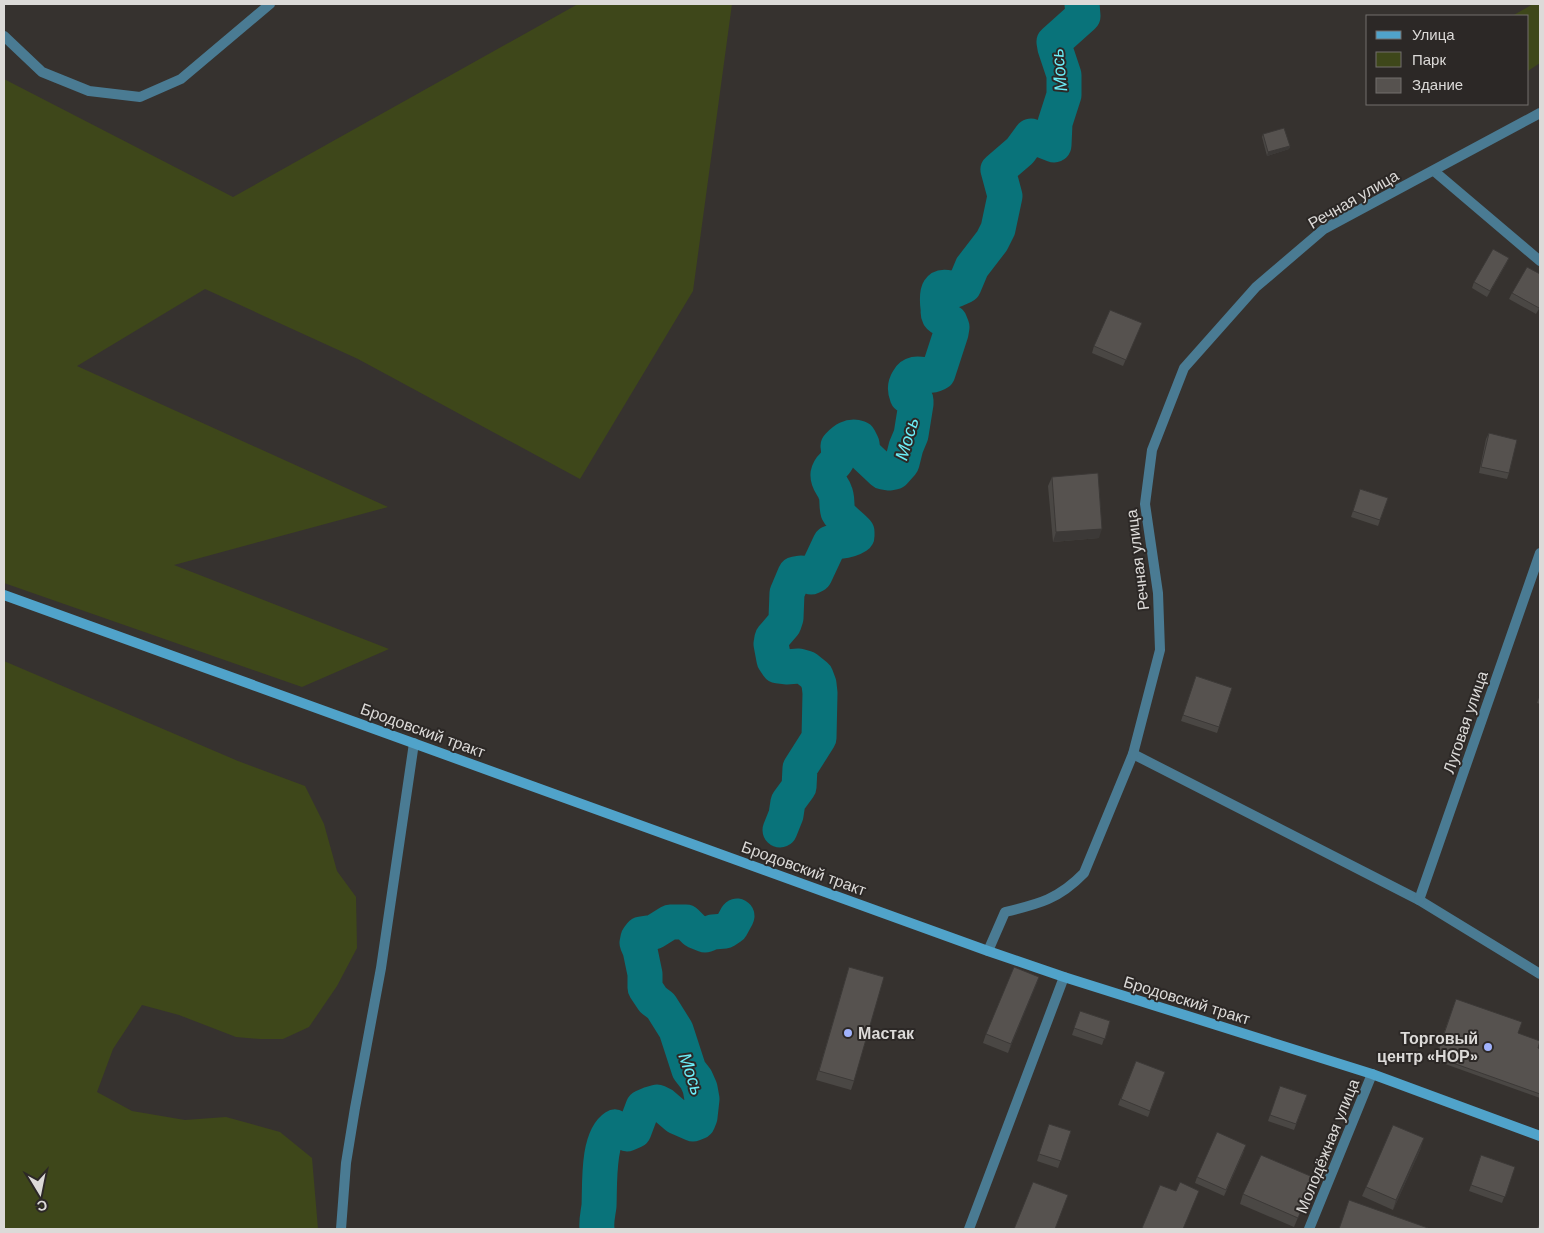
<svg xmlns="http://www.w3.org/2000/svg" width="1544" height="1233" viewBox="0 0 1544 1233" font-family="'DM Sans',sans-serif">
  <style>
    .green { fill: #3e471a }
    .lines { fill: none; stroke-linecap: round; stroke-linejoin: round }
    .river { stroke: #09737a; stroke-width: 35 }
    .minor { stroke: #4a7b93; stroke-width: 10 }
    .secondary { stroke: #50a3ca; stroke-width: 10 }
    .wall { fill: #4a4744 }
    .shaded-wall { fill: #3c3937 }
    .building { fill: #56524f; stroke: #3c3937 }
    .poi-dot { fill: #a1b3fd; stroke: #2c2826; stroke-width: 2 }
    .labels { text-anchor: middle; stroke-width: 4; stroke-linejoin: round; paint-order: stroke }
    .street-label { font-size: 16px; fill: #dcdad8; stroke: #2c2826 }
    .poi-label { font-size: 16px; font-weight: bold; fill: #dcdad8; stroke: #2c2826; text-anchor: start }
    .water-label { font-size: 18px; font-style: italic; fill: #6deef8; stroke: #2c2826 }
  </style>
  <rect width="100%" height="100%" fill="#36322f"/>
  <g class="green">
    <polygon points="578,4 732,4 693,291 580,479 358,359 205,289 77,366 388,507 174,565 389,649 302,687 4,583 4,79 233,197"/>
    <polygon points="1533,4 1540,4 1540,63 1528,71 1528,16 1512,16"/>
    <polygon points="4,661 238,761 305,786 324,824 337,871 356,897 357,948 337,986 309,1027 283,1039 260,1039 236,1037 179,1015 142,1005 113,1049 97,1092 132,1111 185,1120 226,1117 280,1132 312,1158 318,1229 4,1229"/>
  </g>
  <g class="lines">
    <g class="river">
      <path d="M 780,830 L 786,815 L 788,802 L 799,787 L 800,768 L 819,738 L 820,693 L 819,684 L 816,676 L 806,668 L 799,666 L 786,667 L 778,666 L 774,660 L 771,644 L 772,638 L 784,624 L 786,618 L 787,593 L 795,574 L 801,573 L 811,577 L 815,575 L 830,543 C 841,540 846,543 857,536 L 857,532 C 851,525 842,520 838,512 C 836,505 838,498 835,492 C 833,486 827,482 828,474 C 830,462 841,467 838,446 C 844,440 850,435 859,438 L 862,444 L 863,451 L 866,456 L 883,472 L 889,473 L 894,472 L 902,463 L 906,447 L 911,435 L 916,404 L 916,400 L 907,396 C 905,391 905,385 908,380 C 915,367 928,380 938,373 L 951,333 L 952,327 L 950,322 C 946,320 941,319 939,316 C 937,312 939,312 938,308 C 936,292 937,282 955,290 L 964,286 L 972,267 L 992,241 L 998,229 L 1005,196 L 998,170 L 1020,151 L 1031,136 L 1054,145 L 1055,123 L 1064,95 L 1064,75 L 1055,48 L 1054,42 L 1083,16 L 1082,4"/>
      <path d="M 597,1229 C 596,1221 598,1214 599,1206 C 600,1186 597,1139 615,1127 L 627,1134 L 634,1131 L 643,1107 L 650,1104 L 657,1102 L 663,1105 L 677,1117 L 693,1124 L 698,1122 L 700,1117 L 702,1099 L 700,1088 L 696,1079 L 689,1070 L 676,1030 L 661,1006 L 653,1000 L 645,988 L 645,974 L 640,950 L 637,943 L 638,938 L 641,934 L 654,932 L 670,922 L 686,922 L 695,931 L 705,935 L 713,932 L 725,931 L 731,927 L 737,916"/>
    </g>
    <g class="minor">
      <polyline points="4,36 42,72 89,91 140,97 181,79 270,4"/>
      <polyline points="1434,171 1540,261"/>
      <polyline points="1133,754 1419,900 1540,974"/>
      <polyline points="1419,900 1540,553"/>
      <path d="M 988,951 L 1005,912 C 1039,904 1059,899 1084,873 L 1133,754 L 1160,650 L 1158,593 L 1145,504 L 1152,450 L 1184,368 L 1256,287 L 1324,229 L 1540,113"/>
      <polyline points="341,1229 346,1163 355,1108 381,968 414,743"/>
      <polyline points="969,1229 1064,977"/>
      <polyline points="1309,1229 1372,1074"/>
    </g>
    <polyline class="secondary" points="4,595 988,951 1064,977 1372,1074 1540,1136"/>
  </g>
  <g class="wall">
    <polygon points="1263,134 1290,146 1289,149 1267,156 1262,137"/>
    <polygon points="1509,258 1506,264 1487,297 1472,288 1474,282"/>
    <polygon points="1512,293 1540,307 1536,314 1509,299"/>
    <polygon points="1142,323 1123,366 1092,353 1094,346"/>
    <polygon points="1489,433 1509,473 1507,479 1479,473 1486,439"/>
    <polygon points="1052,477 1099,538 1053,542 1048,486"/>
    <polygon points="1360,489 1388,498 1378,526 1351,517"/>
    <polygon points="1196,676 1232,688 1217,733 1181,721"/>
    <polygon points="1540,695 1540,704 1537,703"/>
    <polygon points="849,967 854,1081 851,1090 816,1080"/>
    <polygon points="1039,977 1008,1053 983,1043 986,1034"/>
    <polygon points="1456,999 1518,1033 1538,1048 1540,1049 1540,1098 1434,1060"/>
    <polygon points="1080,1011 1110,1021 1102,1045 1072,1035"/>
    <polygon points="1136,1061 1165,1072 1148,1117 1118,1105"/>
    <polygon points="1280,1086 1307,1095 1294,1130 1268,1121"/>
    <polygon points="1049,1124 1071,1131 1058,1168 1037,1161"/>
    <polygon points="1421,1148 1393,1210 1362,1196 1366,1187"/>
    <polygon points="1244,1151 1224,1196 1195,1183 1197,1177"/>
    <polygon points="1481,1155 1515,1167 1502,1203 1469,1191"/>
    <polygon points="1315,1178 1294,1227 1240,1204 1243,1194"/>
  </g>
  <g class="shaded-wall">
    <polygon points="1290,146 1289,149 1267,156 1268,152"/>
    <polygon points="1102,529 1099,538 1053,542 1056,532"/>
    <polygon points="1039,977 1036,986 1008,1053 1011,1044"/>
    <polygon points="1424,1138 1421,1148 1393,1210 1396,1200"/>
    <polygon points="1315,1178 1312,1187 1294,1227 1298,1218"/>
  </g>
  <g class="building">
    <polygon points="1284,128 1290,146 1268,152 1263,134"/>
    <polygon points="1493,249 1509,258 1490,291 1474,282"/>
    <polygon points="1527,267 1540,274 1540,305 1539,308 1512,293"/>
    <polygon points="1110,310 1142,323 1126,360 1094,346"/>
    <polygon points="1489,433 1517,440 1509,473 1481,467"/>
    <polygon points="1098,473 1102,529 1056,532 1052,477"/>
    <polygon points="1360,489 1388,498 1380,520 1353,511"/>
    <polygon points="1196,676 1232,688 1219,727 1183,715"/>
    <polygon points="849,967 884,977 854,1081 819,1071"/>
    <polygon points="1014,967 1039,977 1011,1044 986,1034"/>
    <polygon points="1456,999 1522,1022 1518,1033 1540,1041 1538,1048 1540,1049 1540,1094 1436,1057"/>
    <polygon points="1080,1011 1110,1021 1105,1039 1074,1028"/>
    <polygon points="1136,1061 1165,1072 1150,1111 1121,1099"/>
    <polygon points="1280,1086 1307,1095 1296,1124 1270,1115"/>
    <polygon points="1049,1124 1071,1131 1061,1161 1039,1154"/>
    <polygon points="1393,1125 1424,1138 1396,1200 1366,1187"/>
    <polygon points="1217,1132 1246,1145 1226,1190 1197,1177"/>
    <polygon points="1261,1155 1315,1178 1298,1218 1243,1194"/>
    <polygon points="1481,1155 1515,1167 1505,1197 1471,1185"/>
    <polygon points="1033,1182 1068,1195 1055,1229 1014,1229"/>
    <polygon points="1180,1182 1199,1191 1183,1229 1146,1229 1142,1228 1160,1185 1176,1191"/>
    <polygon points="1349,1200 1428,1228 1427,1229 1339,1229"/>
    <polygon points="1540,1223 1540,1229 1537,1229"/>
  </g>
  <g class="poi-dot">
    <circle cx="848" cy="1033" r="5"/>
    <circle cx="1488" cy="1047" r="5"/>
  </g>
  <g class="labels">
    <g class="street-label">
      <text transform="translate(1353 199) rotate(-30)" y="6">Речная улица</text>
      <text transform="translate(1137 560) rotate(-97)" y="6">Речная улица</text>
      <text transform="translate(1465 722) rotate(-71)" y="6">Луговая улица</text>
      <text transform="translate(423 730) rotate(20)" y="6">Бродовский тракт</text>
      <text transform="translate(804 868) rotate(20)" y="6">Бродовский тракт</text>
      <text transform="translate(1187 1000) rotate(17)" y="6">Бродовский тракт</text>
      <text transform="translate(1327 1146) rotate(-68)" y="6">Молодёжная улица</text>
    </g>
    <g class="poi-label">
      <text x="858" y="1039">Мастак</text>
      <text x="1478" y="1044" text-anchor="end">Торговый<tspan x="1478" dy="18">центр «НОР»</tspan></text>
    </g>
    <g class="water-label">
      <text transform="translate(1059 70) rotate(-96)" y="6">Мось</text>
      <text transform="translate(907 439) rotate(-74)" y="6">Мось</text>
      <text transform="translate(691 1074) rotate(71)" y="6">Мось</text>
    </g>
  </g>
  <rect width="1544" height="1233" fill="none" stroke="#dcdad8" stroke-width="10"/>
  <rect x="1366" y="15" width="162" height="90" fill="#2c2826" stroke="#726f6d"/>
  <rect x="1376" y="31" width="25" height="8" fill="#50a3ca" stroke="#726f6d"/>
  <text x="1412" y="40" font-size="15" fill="#dcdad8">Улица</text>
  <rect x="1376" y="52" width="25" height="15" fill="#3e471a" stroke="#726f6d"/>
  <text x="1412" y="65" font-size="15" fill="#dcdad8">Парк</text>
  <rect x="1376" y="78" width="25" height="15" fill="#56524f" stroke="#726f6d"/>
  <text x="1412" y="90" font-size="15" fill="#dcdad8">Здание</text>
  <g transform="translate(40 1193) rotate(170)" stroke="#2c2826" stroke-width="4" paint-order="stroke">
  <path d="M0-4L9 19L0 12L-9 19Z" fill="#dcdad8"/>
  <text y="-8" font-size="14" font-weight="bold" text-anchor="middle" fill="#dcdad8">С</text>
  </g>
</svg>
